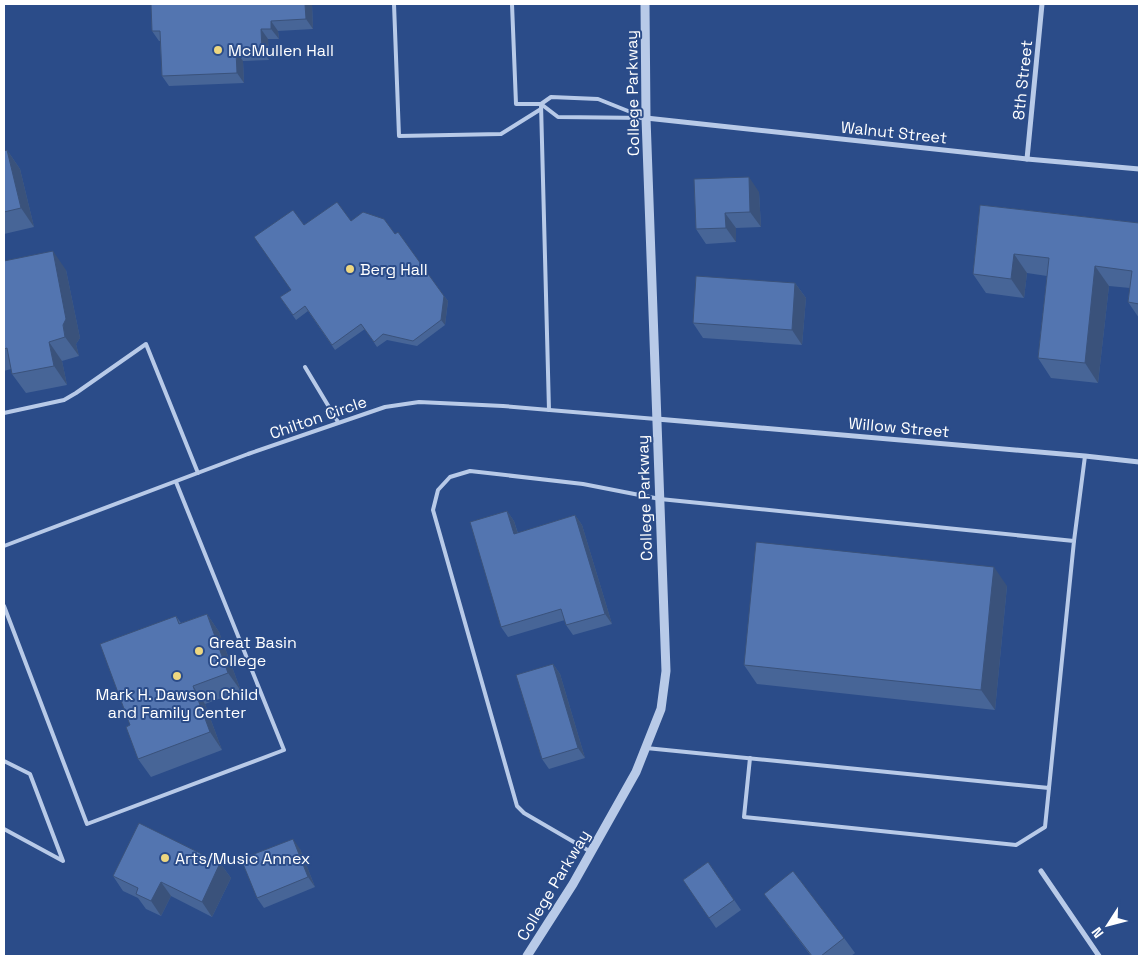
<svg xmlns="http://www.w3.org/2000/svg" width="1143" height="960" viewBox="0 0 1143 960" font-family="'Space Grotesk',sans-serif">
  <style>
    .lines { fill: none; stroke-linecap: round; stroke-linejoin: round }
    .service { stroke: #b8cae8; stroke-width: 4 }
    .minor { stroke: #b8cae8; stroke-width: 5 }
    .tertiary { stroke: #b8cae8; stroke-width: 9 }
    .wall { fill: #476597 }
    .shaded-wall { fill: #3a527b }
    .building { fill: #5375b0; stroke: #3a527b }
    .poi-dot { fill: #eed780; stroke: #2b4c89; stroke-width: 2 }
    .labels { text-anchor: middle; stroke-width: 4; stroke-linejoin: round; paint-order: stroke }
    .poi-label { font-size: 16px; fill: #fff; stroke: #2b4c89; text-anchor: start }
    .street-label { font-size: 16px; fill: #fff; stroke: #2b4c89 }
  </style>
  <rect width="100%" height="100%" fill="#2b4c89"/>
  <g class="lines">
    <g class="service">
      <polyline points="394,4 399,136 501,134 541,109"/>
      <polyline points="512,4 516,104 541,104 558,117 646,118"/>
      <polyline points="541,104 549,410"/>
      <polyline points="541,104 551,97 598,99 643,117"/>
      <polyline points="305,367 338,422"/>
      <polyline points="4,413 64,400 76,393 146,344 198,473"/>
      <polyline points="1074,541 1085,456"/>
      <polyline points="4,546 248,454 385,407 419,402 503,406 656,419"/>
      <polyline points="4,606 87,824 284,750 176,482"/>
      <polyline points="750,758 744,817 1016,845 1045,827 1049,788"/>
      <polyline points="4,761 30,774 63,861 4,829"/>
      <polyline points="591,852 524,813 517,806 433,510 438,490 450,477 470,471 583,484 660,499 1074,541 1049,788 646,748"/>
    </g>
    <g class="minor">
      <polyline points="646,118 1027,159 1139,169"/>
      <polyline points="1027,159 1042,4"/>
      <polyline points="657,419 1085,456 1139,462"/>
      <polyline points="1041,871 1099,956"/>
    </g>
    <polyline class="tertiary" points="527,956 573,884 636,772 661,709 666,671 646,118 645,4"/>
  </g>
  <g class="wall">
    <polygon points="151,4 312,4 313,29 278,31 279,39 268,39 269,60 243,61 244,83 169,86 162,76 160,41 159,41 152,31"/>
    <polygon points="7,150 20,169 34,227 4,234 4,151"/>
    <polygon points="759,192 761,227 736,228 736,242 706,244 696,229"/>
    <polygon points="980,205 1139,223 1139,318 1128,302 1130,288 1109,286 1098,383 1051,378 1038,358 1047,276 1027,273 1024,298 986,293 973,274"/>
    <polygon points="351,221 395,234 448,301 445,325 417,346 387,340 377,347 365,329 335,350 308,311 296,320 280,297 291,290 304,225"/>
    <polygon points="4,261 66,270 80,338 76,344 79,356 62,361 67,385 26,393 12,374 11,369 4,371"/>
    <polygon points="795,283 806,298 802,345 703,338 693,323"/>
    <polygon points="507,511 514,521 518,533 575,515 582,525 612,624 573,635 566,625 565,620 508,637 501,627"/>
    <polygon points="1007,586 995,710 757,684 744,665"/>
    <polygon points="207,614 219,632 241,691 205,704 222,750 151,777 138,759 130,725 176,616 181,623"/>
    <polygon points="553,664 560,674 585,758 549,769 542,759"/>
    <polygon points="300,849 315,887 264,908 257,898"/>
    <polygon points="708,862 741,910 716,928 683,880"/>
    <polygon points="220,863 231,878 212,917 171,896 161,916 146,909 138,898 123,891 113,876"/>
    <polygon points="764,894 844,938 855,953 851,956 811,956"/>
  </g>
  <g class="shaded-wall">
    <polygon points="305,4 312,4 313,29 306,19"/>
    <polygon points="271,21 278,31 279,39 271,29"/>
    <polygon points="261,29 268,39 269,60 262,50"/>
    <polygon points="236,51 243,61 244,83 237,73"/>
    <polygon points="7,150 20,169 34,227 21,208"/>
    <polygon points="749,177 759,192 761,227 750,212"/>
    <polygon points="725,213 736,228 736,242 726,228"/>
    <polygon points="53,251 66,270 80,338 76,344 79,356 65,337"/>
    <polygon points="1014,254 1027,273 1024,298 1011,279"/>
    <polygon points="1095,266 1109,286 1098,383 1085,363"/>
    <polygon points="795,283 806,298 802,345 792,330"/>
    <polygon points="444,296 448,301 445,325 441,320"/>
    <polygon points="49,342 62,361 67,385 54,366"/>
    <polygon points="507,511 514,521 521,544 514,534"/>
    <polygon points="575,515 582,525 612,624 605,614"/>
    <polygon points="994,567 1007,586 995,710 981,690"/>
    <polygon points="207,614 219,632 241,691 228,673"/>
    <polygon points="553,664 560,674 585,758 578,748"/>
    <polygon points="193,686 205,704 222,750 210,732"/>
    <polygon points="293,839 300,849 315,887 308,877"/>
    <polygon points="220,863 231,878 212,917 202,902"/>
    <polygon points="161,882 171,896 161,916 151,901"/>
  </g>
  <g class="building">
    <polygon points="151,4 305,4 306,19 271,21 271,29 261,29 262,50 236,51 237,73 162,76 160,31 152,31"/>
    <polygon points="7,150 21,208 4,212 4,151"/>
    <polygon points="749,177 750,212 725,213 726,228 696,229 694,179"/>
    <polygon points="337,202 351,221 363,212 384,219 395,234 398,232 444,296 441,320 413,341 383,334 374,342 361,324 332,345 305,306 293,315 280,297 291,290 254,237 293,210 304,225"/>
    <polygon points="980,205 1139,223 1139,304 1128,302 1132,271 1095,266 1085,363 1038,358 1049,258 1014,254 1011,279 973,274"/>
    <polygon points="53,251 66,319 63,325 65,337 49,342 54,366 12,374 7,348 4,349 4,261"/>
    <polygon points="696,276 795,283 792,330 693,323"/>
    <polygon points="507,511 514,534 575,515 605,614 566,625 561,609 501,627 470,522"/>
    <polygon points="756,542 994,567 981,690 744,665"/>
    <polygon points="207,614 228,673 193,686 210,732 138,759 126,727 130,725 100,644 176,616 179,624"/>
    <polygon points="553,664 578,748 542,759 516,675"/>
    <polygon points="139,823 220,863 202,902 161,882 151,901 136,894 138,888 113,876"/>
    <polygon points="293,839 308,877 257,898 241,859"/>
    <polygon points="708,862 734,900 709,918 683,880"/>
    <polygon points="793,871 844,938 821,956 812,956 764,894"/>
  </g>
  <g class="poi-dot">
    <circle cx="218" cy="50" r="5"/>
    <circle cx="350" cy="269" r="5"/>
    <circle cx="199" cy="651" r="5"/>
    <circle cx="177" cy="676" r="5"/>
    <circle cx="165" cy="858" r="5"/>
  </g>
  <g class="labels">
    <g class="poi-label">
      <text x="228" y="56">McMullen Hall</text>
      <text x="360" y="275">Berg Hall</text>
      <text x="209" y="648">Great Basin<tspan x="209" dy="18">College</tspan></text>
      <text x="177" y="700" text-anchor="middle">Mark H. Dawson Child<tspan x="177" dy="18">and Family Center</tspan></text>
      <text x="175" y="864">Arts/Music Annex</text>
    </g>
    <g class="street-label">
      <text transform="translate(1022 80) rotate(-84)" y="6">8th Street</text>
      <text transform="translate(632 93) rotate(-91)" y="6">College Parkway</text>
      <text transform="translate(894 132) rotate(6)" y="6">Walnut Street</text>
      <text transform="translate(318 417) rotate(-19)" y="6">Chilton Circle</text>
      <text transform="translate(899 427) rotate(5)" y="6">Willow Street</text>
      <text transform="translate(644 498) rotate(-92)" y="6">College Parkway</text>
      <text transform="translate(553 885) rotate(-59)" y="6">College Parkway</text>
    </g>
  </g>
  <rect width="1143" height="960" fill="none" stroke="#ffffff" stroke-width="10"/>
  <g transform="translate(1108 925) rotate(234)" stroke="#2b4c89" stroke-width="4" paint-order="stroke">
  <path d="M0-4L9 19L0 12L-9 19Z" fill="#ffffff"/>
  <text y="-8" font-size="14" font-weight="bold" text-anchor="middle" fill="#ffffff">N</text>
  </g>
</svg>
